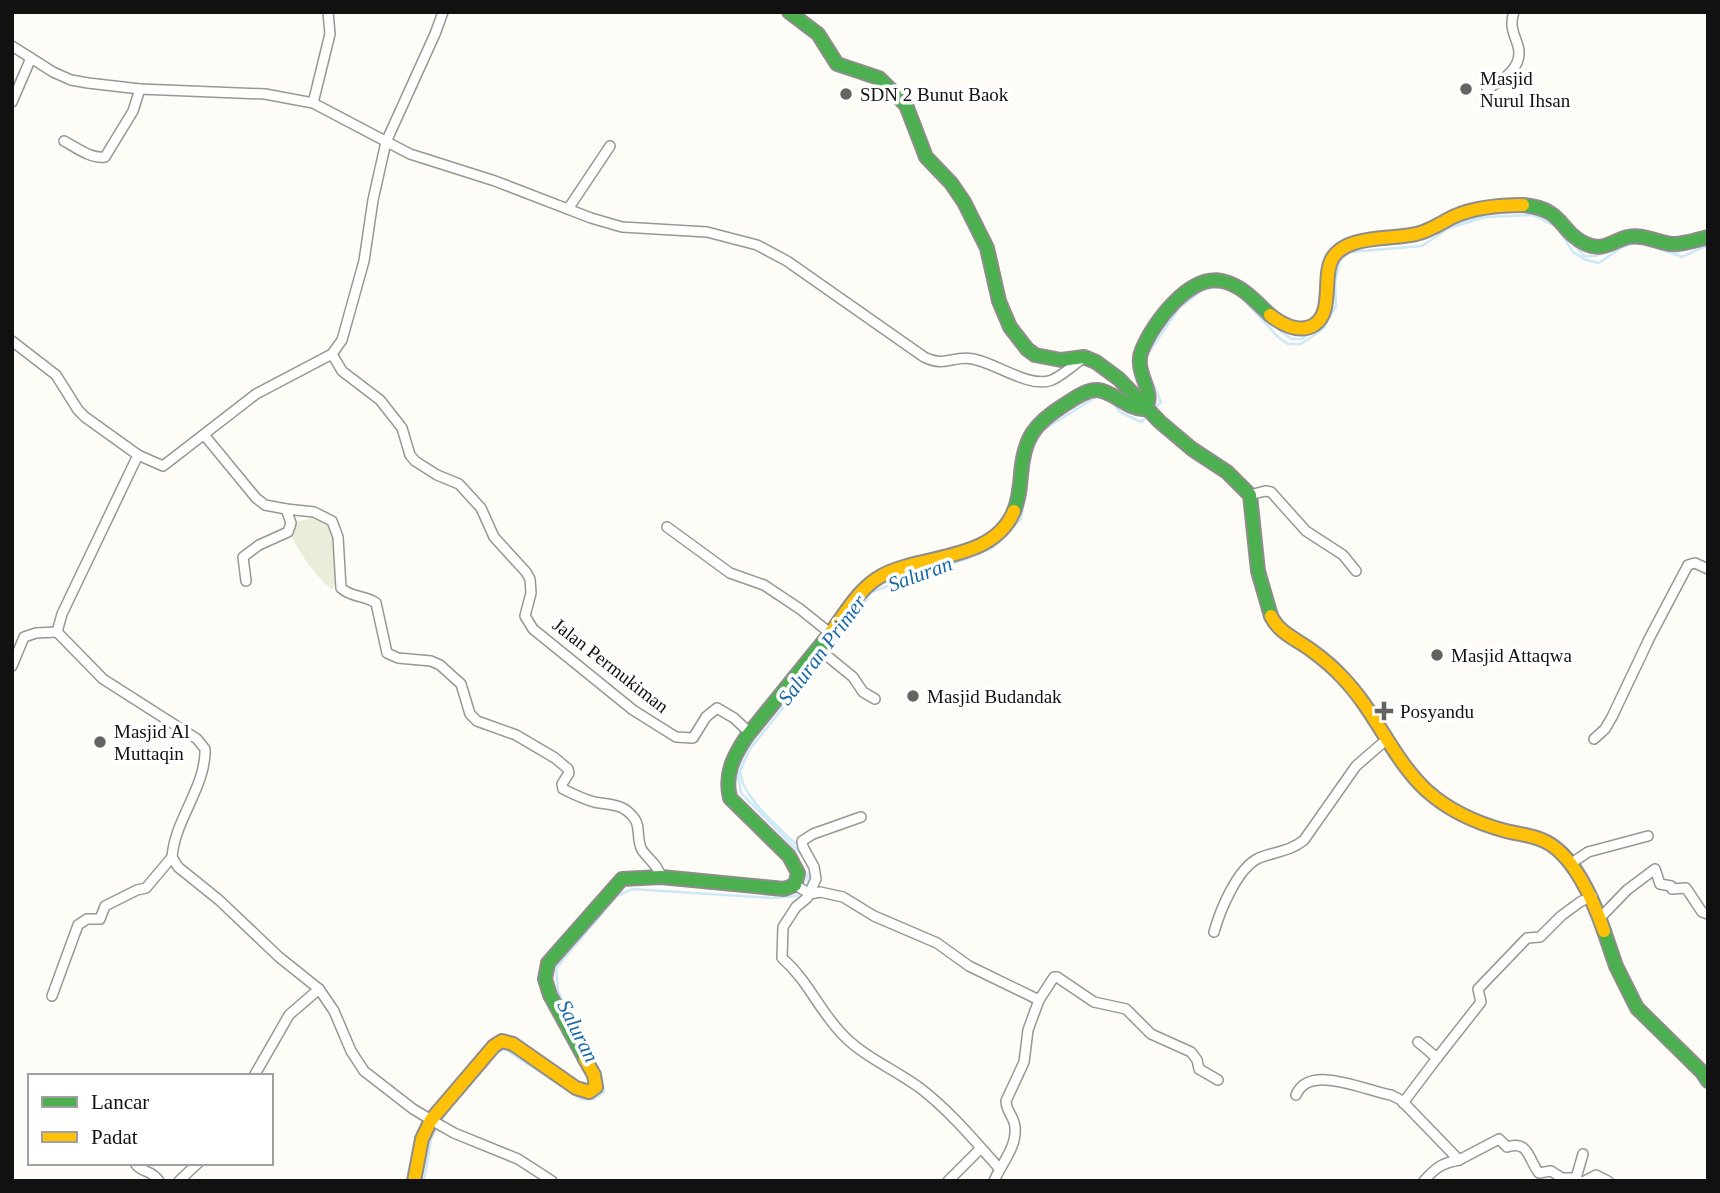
<svg xmlns="http://www.w3.org/2000/svg" width="1720" height="1193" viewBox="0 0 1720 1193" font-family="Georgia,serif">
  <style>
    .cemetery { fill: #e9eedb }
    .lines { fill: none; stroke-linecap: round; stroke-linejoin: round }
    .stream { stroke: #cde8f7; stroke-width: 2.5 }
    .street-casing { stroke: #979795; stroke-width: 12 }
    .fast-casing { stroke: #8e8d8b; stroke-width: 16 }
    .slow-casing { stroke: #8e8d8b; stroke-width: 16 }
    .street { stroke: #fffffe; stroke-width: 9 }
    .fast { stroke: #4caf50; stroke-width: 12 }
    .slow { stroke: #ffc107; stroke-width: 12 }
    .poi-dot { fill: #646362; stroke: #fff; stroke-width: 2.5 }
    .labels { text-anchor: middle; stroke-width: 7; stroke-linejoin: round; paint-order: stroke }
    .poi-label { font-size: 19px; fill: #111; stroke: #fff; text-anchor: start }
    .street-label { font-size: 19px; fill: #111; stroke: #fff }
    .water-label { font-size: 21px; font-style: italic; fill: #1768a6; stroke: #fff }
  </style>
  <rect width="100%" height="100%" fill="#fdfcf7"/>
  <path class="cemetery" d="M 317,517 L 332,529 L 335,583 L 333,590 C 316,578 295,547 288,528 L 292,523 Z"/>
  <g class="lines">
    <g class="stream">
      <polyline points="1437,233 1455,224 1493,213"/>
      <polyline points="1565,234 1584,256 1596,256 1604,252"/>
      <polyline points="1646,244 1682,257 1708,245"/>
      <polyline points="1379,245 1407,242"/>
      <polyline points="1662,248 1673,253 1692,248"/>
      <polyline points="1244,300 1278,337 1288,344 1301,344 1323,329 1336,306 1335,283 1340,260 1350,252 1422,246 1449,228 1486,217 1533,215 1557,227 1573,252 1586,260 1599,263 1622,247 1634,243"/>
      <polyline points="1272,324 1291,339 1302,339 1313,330"/>
      <polyline points="1110,400 1120,412 1141,422 1149,414"/>
      <polyline points="1153,410 1161,402 1143,361 1179,308 1204,289 1221,287"/>
      <polyline points="1008,532 1021,519 1031,454 1038,433 1096,397 1104,398"/>
      <path d="M 773,714 C 763,727 740,753 740,769 C 740,797 782,830 801,849"/>
      <polyline points="804,857 741,793 738,775 750,749 854,619 871,592 966,559 992,548 1001,539"/>
      <polyline points="801,886 808,874"/>
      <polyline points="495,1054 505,1049 581,1099 594,1099 604,1092 601,1076 558,991 556,968 617,896 632,889 772,898 797,896 806,889 811,869"/>
      <polyline points="440,1122 454,1101"/>
      <polyline points="421,1176 425,1155"/>
      <polyline points="424,1181 431,1139 437,1127"/>
    </g>
    <g class="street-casing">
      <g id="street">
        <path d="M 12,46 L 53,72 L 71,80 L 88,83 L 140,89 L 265,94 L 313,103 L 410,154 L 495,181 L 591,218 L 622,227 L 707,232 L 757,245 L 787,261 L 924,357 C 947,368 952,355 973,359 C 996,363 1030,389 1052,380 C 1063,375 1074,365 1083,358"/>
        <path d="M 1487,89 C 1503,80 1524,67 1518,46 C 1514,33 1509,26 1514,12"/>
        <polyline points="12,102 31,58"/>
        <polyline points="313,103 330,34 328,12"/>
        <path d="M 64,141 C 77,148 91,159 105,157 L 133,111 L 140,89"/>
        <polyline points="568,209 610,146"/>
        <polyline points="12,341 56,375 78,410 85,417 138,455 163,466 256,394 332,354 342,340 364,261 373,200 386,142 435,34 443,12"/>
        <polyline points="332,354 342,371 380,400 402,428 410,455 415,461 437,475 459,484 481,508 494,537 526,572 530,579 531,593 525,616 533,629 633,710 676,737 693,738 706,717 717,708 734,718 750,733"/>
        <polyline points="205,436 256,498 265,505 286,509 291,523 288,532 259,545 243,557 246,581"/>
        <path d="M 138,455 L 62,614 L 57,632 L 103,679 L 197,739 L 205,749 C 206,787 175,819 172,857 L 178,867 L 219,900 L 279,957 L 319,989 L 334,1011 L 351,1051 L 364,1071 L 413,1109 L 433,1121 L 454,1133 L 518,1159 L 552,1181"/>
        <polyline points="1250,495 1265,491 1271,492 1306,531 1343,555 1356,571"/>
        <path d="M 286,509 L 314,512 L 332,521 L 338,537 L 341,588 C 352,598 365,595 376,603 L 387,653 L 398,658 L 431,661 L 440,665 L 461,684 L 470,714 L 477,721 L 516,735 L 555,758 L 568,769 L 569,773 L 562,784 L 563,789 C 573,794 583,799 594,802 C 610,805 623,803 634,818 C 641,826 636,840 642,850 C 649,860 658,865 661,877"/>
        <polyline points="667,527 730,573 764,585 800,609 830,633"/>
        <polyline points="821,651 853,677 863,692 875,699"/>
        <polyline points="12,666 24,637 36,633 57,632"/>
        <polyline points="1594,739 1605,729 1612,717 1650,637 1688,565 1695,563 1708,569"/>
        <path d="M 861,817 L 813,834 L 802,841 L 803,847 L 814,867 L 816,879 L 807,898 L 796,907 L 783,927 L 782,958 C 809,981 820,1013 845,1037 C 866,1058 896,1070 920,1088 C 950,1111 974,1140 999,1168"/>
        <polyline points="1570,864 1588,852 1648,836"/>
        <polyline points="797,886 810,894 820,892 843,897 874,916 937,943 969,966 1039,1000 1054,977 1057,977 1094,1002 1126,1009 1151,1034 1191,1052 1197,1060 1199,1069 1218,1080"/>
        <polyline points="1600,918 1627,890 1655,869 1660,884 1671,886 1672,889 1686,888 1702,912 1708,914"/>
        <path d="M 1214,932 C 1220,911 1237,868 1259,858 C 1274,852 1291,851 1304,840 L 1356,766 L 1386,740"/>
        <polyline points="52,996 78,925 87,919 100,919 105,906 137,890 146,888 172,857"/>
        <polyline points="1418,1042 1437,1058 1481,1002 1478,989 1527,938 1540,937 1561,916 1580,902 1592,896"/>
        <polyline points="254,1076 289,1015 319,989"/>
        <path d="M 1296,1095 C 1309,1063 1366,1091 1391,1095 L 1401,1100 L 1459,1160 L 1499,1139 L 1507,1147 C 1529,1140 1528,1159 1539,1173 L 1551,1171 L 1562,1178 L 1576,1178"/>
        <polyline points="1403,1103 1437,1058"/>
        <path d="M 135,1163 C 142,1174 150,1168 159,1181"/>
        <polyline points="179,1181 198,1163"/>
        <polyline points="948,1181 981,1148"/>
        <path d="M 994,1181 C 1001,1164 1017,1147 1015,1128 C 1015,1117 1006,1112 1006,1101 L 1024,1062 L 1028,1030 L 1039,1000"/>
        <path d="M 1424,1181 C 1435,1168 1442,1163 1459,1160"/>
        <polyline points="1579,1181 1576,1178 1583,1154"/>
        <polyline points="1585,1181 1596,1175 1608,1181"/>
      </g>
    </g>
    <g class="fast-casing">
      <g id="fast">
        <polyline points="789,12 818,34 837,64 879,78 906,105 926,157 951,183 964,202 987,248 999,301 1010,327 1027,349 1035,355 1061,360 1084,357 1096,362 1119,379 1160,422 1192,449 1227,472 1250,495 1258,571 1271,616"/>
        <path d="M 1523,205 C 1565,209 1558,231 1586,244 C 1603,252 1612,241 1628,237 C 1643,234 1656,242 1671,244 C 1683,245 1696,240 1708,237"/>
        <path d="M 1014,511 C 1019,499 1020,487 1021,474 C 1024,438 1034,424 1064,405 C 1074,399 1086,389 1098,390 C 1114,392 1126,408 1143,409 C 1160,396 1132,373 1142,350 C 1153,323 1189,274 1222,281 C 1242,285 1256,302 1270,315"/>
        <polyline points="1604,931 1616,966 1637,1008 1702,1072 1708,1081"/>
        <path d="M 585,1059 L 550,995 L 545,979 L 548,963 L 622,879 L 661,877 L 784,889 L 795,885 L 798,873 L 789,856 L 730,798 C 724,774 734,755 747,736 L 832,631"/>
      </g>
    </g>
    <g class="slow-casing">
      <g id="slow">
        <path d="M 1270,315 C 1281,324 1299,334 1314,325 C 1334,312 1322,277 1332,259 C 1346,234 1393,240 1416,234 C 1430,231 1442,222 1455,216 C 1476,207 1501,205 1523,205"/>
        <path d="M 1271,616 C 1279,633 1296,639 1311,650 C 1322,658 1334,668 1343,678 C 1376,712 1392,758 1426,790 C 1449,811 1476,823 1506,831 C 1518,834 1531,835 1542,840 C 1573,852 1594,902 1604,931"/>
        <path d="M 832,631 C 847,611 860,587 883,575 C 924,554 994,561 1014,511"/>
        <polyline points="414,1181 422,1139 431,1120 494,1046 502,1041 513,1044 576,1088 589,1092 596,1087 594,1075 585,1059"/>
      </g>
    </g>
    <use href="#street" class="street"/>
    <use href="#fast" class="fast"/>
    <use href="#slow" class="slow"/>
  </g>
  <g class="poi-dot">
    <circle cx="1466" cy="89" r="7"/>
    <circle cx="846" cy="94" r="7"/>
    <circle cx="1437" cy="655" r="7"/>
    <circle cx="913" cy="696" r="7"/>
    <path d="M1380.5 700.5h7v7h7v7h-7v7h-7v-7h-7v-7h7z"/>
    <circle cx="100" cy="742" r="7"/>
  </g>
  <g class="labels">
    <g class="poi-label">
      <text x="1480" y="85">Masjid<tspan x="1480" dy="22">Nurul Ihsan</tspan></text>
      <text x="860" y="101">SDN 2 Bunut Baok</text>
      <text x="1451" y="662">Masjid Attaqwa</text>
      <text x="927" y="703">Masjid Budandak</text>
      <text x="1400" y="718">Posyandu</text>
      <text x="114" y="738">Masjid Al<tspan x="114" dy="22">Muttaqin</tspan></text>
    </g>
    <g class="street-label">
      <text transform="translate(611 665) rotate(38)" y="7">Jalan Permukiman</text>
    </g>
    <g class="water-label">
      <text transform="translate(920 574) rotate(-20)" y="7">Saluran</text>
      <text transform="translate(822 650) rotate(-53)" y="7">Saluran Primer</text>
      <text transform="translate(578 1031) rotate(63)" y="7">Saluran</text>
    </g>
  </g>
  <rect width="1720" height="1193" fill="none" stroke="#111111" stroke-width="28"/>
  <rect x="28" y="1074" width="245" height="91" fill="#ffffff" stroke="#a0a0a0" stroke-width="2"/>
  <rect x="42" y="1097" width="35" height="10" fill="#4caf50" stroke="#a0a0a0" stroke-width="2"/>
  <text x="91" y="1109" font-size="21" fill="#111111">Lancar</text>
  <rect x="42" y="1132" width="35" height="10" fill="#ffc107" stroke="#a0a0a0" stroke-width="2"/>
  <text x="91" y="1144" font-size="21" fill="#111111">Padat</text>
</svg>
